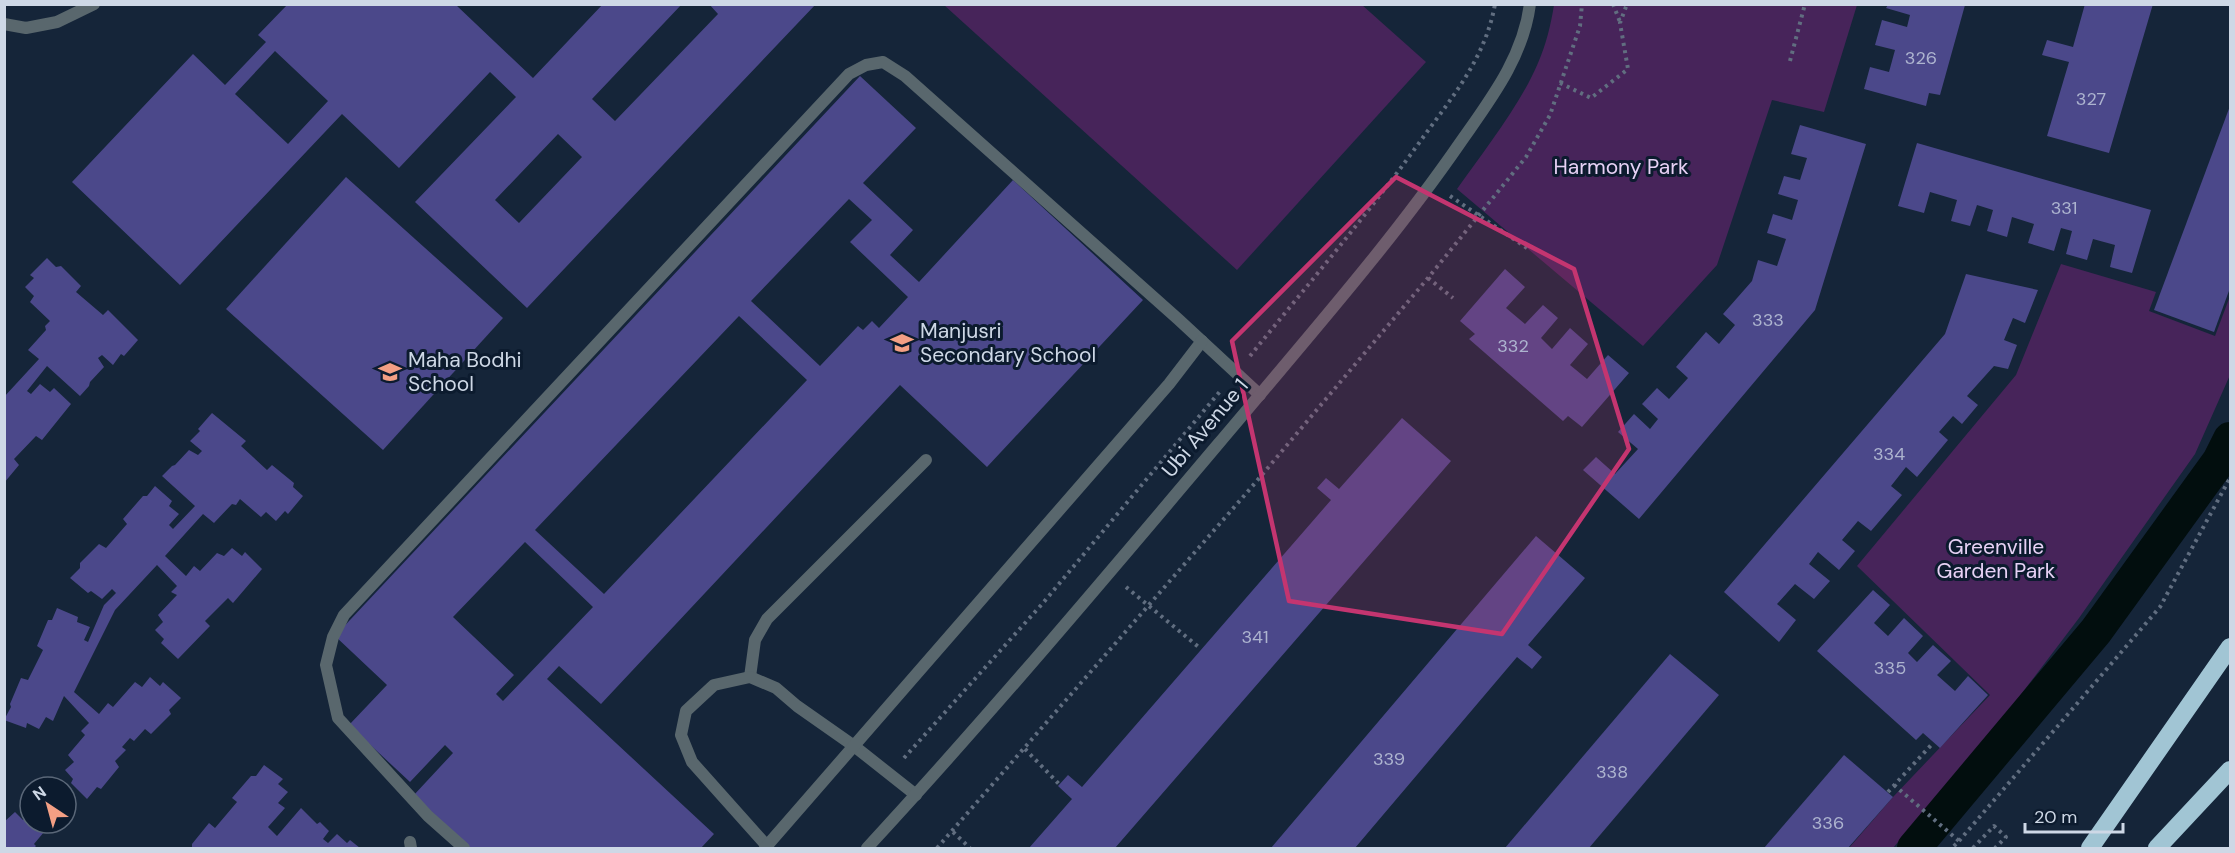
<svg xmlns="http://www.w3.org/2000/svg" width="2235" height="853" viewBox="0 0 2235 853" font-family="'DM Sans',sans-serif">
  <style>
    .green { fill: #47245a }
    .lines { fill: none; stroke-linecap: round; stroke-linejoin: round }
    .canal { stroke: #020e0e; stroke-width: 34 }
    .building { fill: #4b488a; fill-rule: evenodd }
    .path { stroke: #616e80; stroke-width: 4; stroke-dasharray: 3 4.5; stroke-linecap: butt }
    .service { stroke: #59676d; stroke-width: 12 }
    .tertiary { stroke: #59676d; stroke-width: 12 }
    .motorway { stroke: #a1c5d4; stroke-width: 18 }
    .marked { fill: #c43570; fill-opacity: 0.2; stroke: #c43570; stroke-width: 4.5; stroke-linejoin: round }
    .labels { text-anchor: middle; stroke-width: 6; stroke-linejoin: round; paint-order: stroke }
    .number-label { font-size: 18px; fill: #adb4cf }
    .park-label { font-size: 21px; fill: #e7d1f5; stroke: #0c1b2e }
    .poi-label { font-size: 21px; fill: #ced8e6; stroke: #0c1b2e; text-anchor: start }
    .street-label { font-size: 21px; fill: #ced8e6; stroke: #0c1b2e }
  </style>
  <rect width="100%" height="100%" fill="#152539"/>
  <g class="green">
    <polygon points="944,5 1362,5 1426,62 1237,270"/>
    <path d="M 1554,5 L 1857,5 L 1824,112 L 1772,100 L 1717,265 L 1643,346 L 1457,189 C 1483,152 1521,104 1538,63 C 1546,45 1551,24 1554,5 Z"/>
    <polygon points="2061,264 2156,292 2149,311 2215,336 2230,296 2230,375 2195,454 2079,618 2013,705 1893,848 1849,848 1893,797 1990,695 1857,566 2016,375"/>
  </g>
  <g class="lines">
    <polyline class="canal" points="1914,848 2096,631 2219,461 2230,439"/>
  </g>
  <g class="building">
    <path d="M 603,4 L 682,4 L 592,99 L 615,121 L 718,14 L 709,4 L 816,4 L 527,308 L 415,202 L 516,97 L 490,72 L 399,168 L 342,114 L 180,285 L 72,182 L 193,54 L 225,85 L 266,42 L 258,35 L 287,5 L 456,5 L 533,78 ZM 275,51 L 328,101 L 288,144 L 235,94 ZM 558,134 L 582,157 L 519,223 L 495,200 Z"/>
    <polygon points="2085,4 2153,4 2109,153 2047,136 2069,62 2042,55 2047,40 2073,47"/>
    <polygon points="1888,5 1965,5 1940,95 1929,93 1926,106 1864,89 1870,67 1889,72 1895,50 1875,45 1882,20 1907,27 1910,15 1886,8"/>
    <path d="M 860,76 L 916,128 L 863,183 L 913,230 L 890,255 L 919,282 L 1013,180 L 1143,300 L 987,467 L 900,385 L 601,704 L 559,666 L 547,679 L 714,834 L 701,848 L 468,848 L 413,796 L 453,753 L 445,745 L 410,782 L 349,725 L 387,685 L 335,636 ZM 849,199 L 872,220 L 850,242 L 908,297 L 879,328 L 872,321 L 863,330 L 858,326 L 820,366 L 751,301 ZM 739,316 L 807,380 L 604,594 L 535,530 ZM 525,542 L 593,607 L 503,701 L 496,694 L 514,675 L 453,617 Z"/>
    <polygon points="2230,106 2230,288 2214,332 2154,310"/>
    <polygon points="1800,125 1866,144 1815,310 1639,519 1583,470 1596,457 1615,474 1638,449 1618,432 1634,414 1650,429 1658,419 1642,404 1657,388 1669,399 1688,378 1676,367 1706,332 1719,344 1735,325 1723,314 1752,281 1758,260 1777,266 1786,239 1767,233 1773,214 1792,220 1798,200 1778,194 1784,176 1800,180 1807,158 1791,154"/>
    <polygon points="1917,143 2151,210 2132,273 2110,267 2115,245 2093,239 2087,260 2066,254 2072,231 2061,228 2054,251 2028,243 2034,224 2012,217 2007,237 1987,231 1993,210 1977,205 1970,226 1951,221 1957,200 1930,192 1924,213 1898,206"/>
    <polygon points="346,177 503,318 383,450 226,309"/>
    <polygon points="47,258 56,267 61,266 81,286 76,292 103,315 108,310 138,340 124,356 121,354 113,365 102,355 98,358 104,367 90,382 89,386 80,396 47,366 27,391 31,394 40,384 50,392 54,388 71,404 42,440 36,436 14,459 19,465 4,483 4,397 39,359 28,350 46,330 45,326 50,321 30,302 34,296 25,287 34,278 30,275"/>
    <polygon points="1505,269 1525,287 1506,308 1525,324 1543,305 1558,318 1541,338 1552,349 1570,328 1588,344 1570,365 1587,379 1608,355 1629,373 1582,427 1568,416 1563,421 1469,339 1475,334 1460,321"/>
    <polygon points="1966,274 2038,290 2025,323 2013,318 2004,340 2017,345 2008,369 1994,366 1967,396 1978,405 1962,424 1953,416 1939,432 1948,440 1917,477 1906,467 1891,486 1902,495 1871,531 1858,521 1842,540 1855,551 1839,570 1818,552 1809,564 1830,581 1814,599 1795,584 1777,604 1796,620 1779,642 1724,592 1945,334"/>
    <polygon points="212,413 246,441 241,446 267,470 272,465 294,483 293,487 303,496 288,514 285,511 276,521 266,512 261,517 240,499 236,505 232,504 214,523 203,514 165,556 186,576 194,566 200,571 217,553 224,556 232,548 242,556 245,552 262,569 233,603 228,598 205,621 210,626 178,659 161,643 164,639 155,630 163,622 158,615 177,595 171,592 177,586 157,565 115,610 74,692 99,714 108,703 113,707 135,682 142,687 150,677 160,686 163,682 181,698 169,710 171,714 151,734 145,729 134,741 130,738 122,747 126,750 115,761 119,767 101,789 97,787 87,799 71,783 73,779 65,770 74,762 68,755 85,735 81,731 89,723 64,696 53,721 46,717 39,729 27,723 26,728 4,720 11,707 10,704 21,678 28,680 43,650 37,646 48,620 52,620 57,608 78,617 77,622 90,627 84,640 88,642 104,605 116,593 112,589 102,599 91,591 88,593 70,578 80,568 80,563 99,544 106,548 127,524 123,519 143,496 147,496 155,486 172,501 169,506 179,514 169,525 173,529 195,506 162,476 172,466 175,465 189,450 198,455 202,451 190,441 200,431 198,429"/>
    <polygon points="1402,418 1451,461 1115,848 1029,848 1072,799 1058,786 1068,775 1082,787 1331,500 1317,488 1326,478 1339,489"/>
    <polygon points="1536,536 1585,578 1528,645 1542,657 1532,669 1517,657 1355,848 1271,848"/>
    <polygon points="1873,590 1890,605 1874,623 1888,636 1904,618 1923,636 1908,653 1917,662 1933,645 1951,661 1937,675 1955,691 1968,676 1988,695 1940,748 1923,733 1916,740 1817,651"/>
    <polygon points="1670,654 1719,695 1589,848 1505,848"/>
    <polygon points="1844,755 1893,797 1848,848 1764,848"/>
    <polygon points="264,765 283,779 278,784 288,792 278,803 285,808 268,827 277,836 301,808 317,824 320,822 329,831 323,839 328,843 337,834 347,843 350,840 360,848 192,848 192,844 209,823 215,828 237,802 232,798 251,776 256,776"/>
    <polygon points="15,812 23,820 27,817 30,823 34,823 44,832 34,844 36,846 34,848 4,848 4,822"/>
  </g>
  <g class="lines">
    <g class="path">
      <polyline points="1613,4 1620,22"/>
      <polyline points="1790,61 1805,4"/>
      <polyline points="1560,83 1591,98 1628,69 1620,23 1627,4"/>
      <polyline points="1450,196 1527,248"/>
      <polyline points="1428,278 1453,298"/>
      <path d="M 1250,356 C 1309,283 1370,212 1424,136 C 1454,95 1486,56 1495,4"/>
      <polyline points="1126,587 1201,649"/>
      <polyline points="1025,749 1059,784"/>
      <polyline points="904,758 1043,603 1222,389"/>
      <polyline points="1894,785 1959,841 1952,848"/>
      <polyline points="1888,792 1933,743"/>
      <polyline points="953,832 970,848"/>
      <polyline points="1959,841 2160,607 2230,478"/>
      <polyline points="937,848 1250,489 1428,278 1526,157 1550,115 1580,26 1582,4"/>
      <polyline points="1973,848 1994,826 2006,837 1995,848"/>
    </g>
    <g class="service">
      <polyline points="750,677 755,640 767,619 926,460"/>
      <polyline points="410,842 411,848"/>
      <polyline points="767,846 692,762 681,735 686,711 714,685 750,677 776,688 797,706 854,746 916,795"/>
      <polyline points="464,848 428,816 338,718 326,665 333,637 344,615 849,74 866,65 883,62 905,76 1178,319 1260,395"/>
      <polyline points="765,848 1169,384 1202,341"/>
    </g>
    <g class="tertiary">
      <polyline points="4,24 26,28 57,22 94,4"/>
      <path d="M 867,848 C 998,706 1122,558 1247,410 C 1320,323 1395,237 1460,143 C 1490,100 1523,58 1530,4"/>
    </g>
    <g class="motorway">
      <polyline points="2090,848 2230,647"/>
      <polyline points="2157,848 2230,770"/>
    </g>
  </g>
  <path class="marked" d="M 1396,177 L 1574,269 L 1629,449 L 1502,634 L 1289,601 L 1232,341 Z"/>
  <defs>
    <g id="school-bare" transform="scale(1.8)"><path d="M0-5L7-2L0 1L-7-2ZM-4 1L0 2.5L4 1V4Q0 6-4 4Z" fill="#f39f84" stroke="#0c1b2e" stroke-width="2.5" paint-order="stroke"/></g>
  </defs>
  <g fill-rule="evenodd">
    <use href="#school-bare" x="902" y="343"/>
    <use href="#school-bare" x="390" y="372"/>
  </g>
  <g class="labels">
    <g class="number-label">
      <text x="1921" y="64">326</text>
      <text x="2091" y="105">327</text>
      <text x="2064" y="214">331</text>
      <text x="1768" y="326">333</text>
      <text x="1513" y="352">332</text>
      <text x="1889" y="460">334</text>
      <text x="1255" y="643">341</text>
      <text x="1890" y="674">335</text>
      <text x="1389" y="765">339</text>
      <text x="1612" y="778">338</text>
      <text x="1828" y="829">336</text>
    </g>
    <g class="park-label">
      <text x="1621" y="174">Harmony Park</text>
      <text x="1996" y="554">Greenville<tspan x="1996" dy="24">Garden Park</tspan></text>
    </g>
    <g class="poi-label">
      <text x="920" y="338">Manjusri<tspan x="920" dy="24">Secondary School</tspan></text>
      <text x="408" y="367">Maha Bodhi<tspan x="408" dy="24">School</tspan></text>
    </g>
    <g class="street-label">
      <text transform="translate(1205 428) rotate(-50)" y="7">Ubi Avenue 1</text>
    </g>
  </g>
  <rect width="2235" height="853" fill="none" stroke="#ced8e6" stroke-width="12"/>
  <g transform="translate(48 805) rotate(324)"><circle r="28" fill="#0c1b2e" stroke="#5a6778" stroke-width="1.5"/>
  <path d="M0-4.5L10 22L0 15L-10 22Z" fill="#f39f84"/>
  <text y="-9" font-size="16" font-weight="bold" text-anchor="middle" fill="#ced8e6">N</text>
  </g>
  <path d="M2025 823v9h98v-9" fill="none" stroke="#ced8e6" stroke-width="3"/>
  <text x="2034" y="823" font-size="18" fill="#ced8e6" stroke="#0c1b2e" stroke-width="4.5" paint-order="stroke">20 m</text>
</svg>
